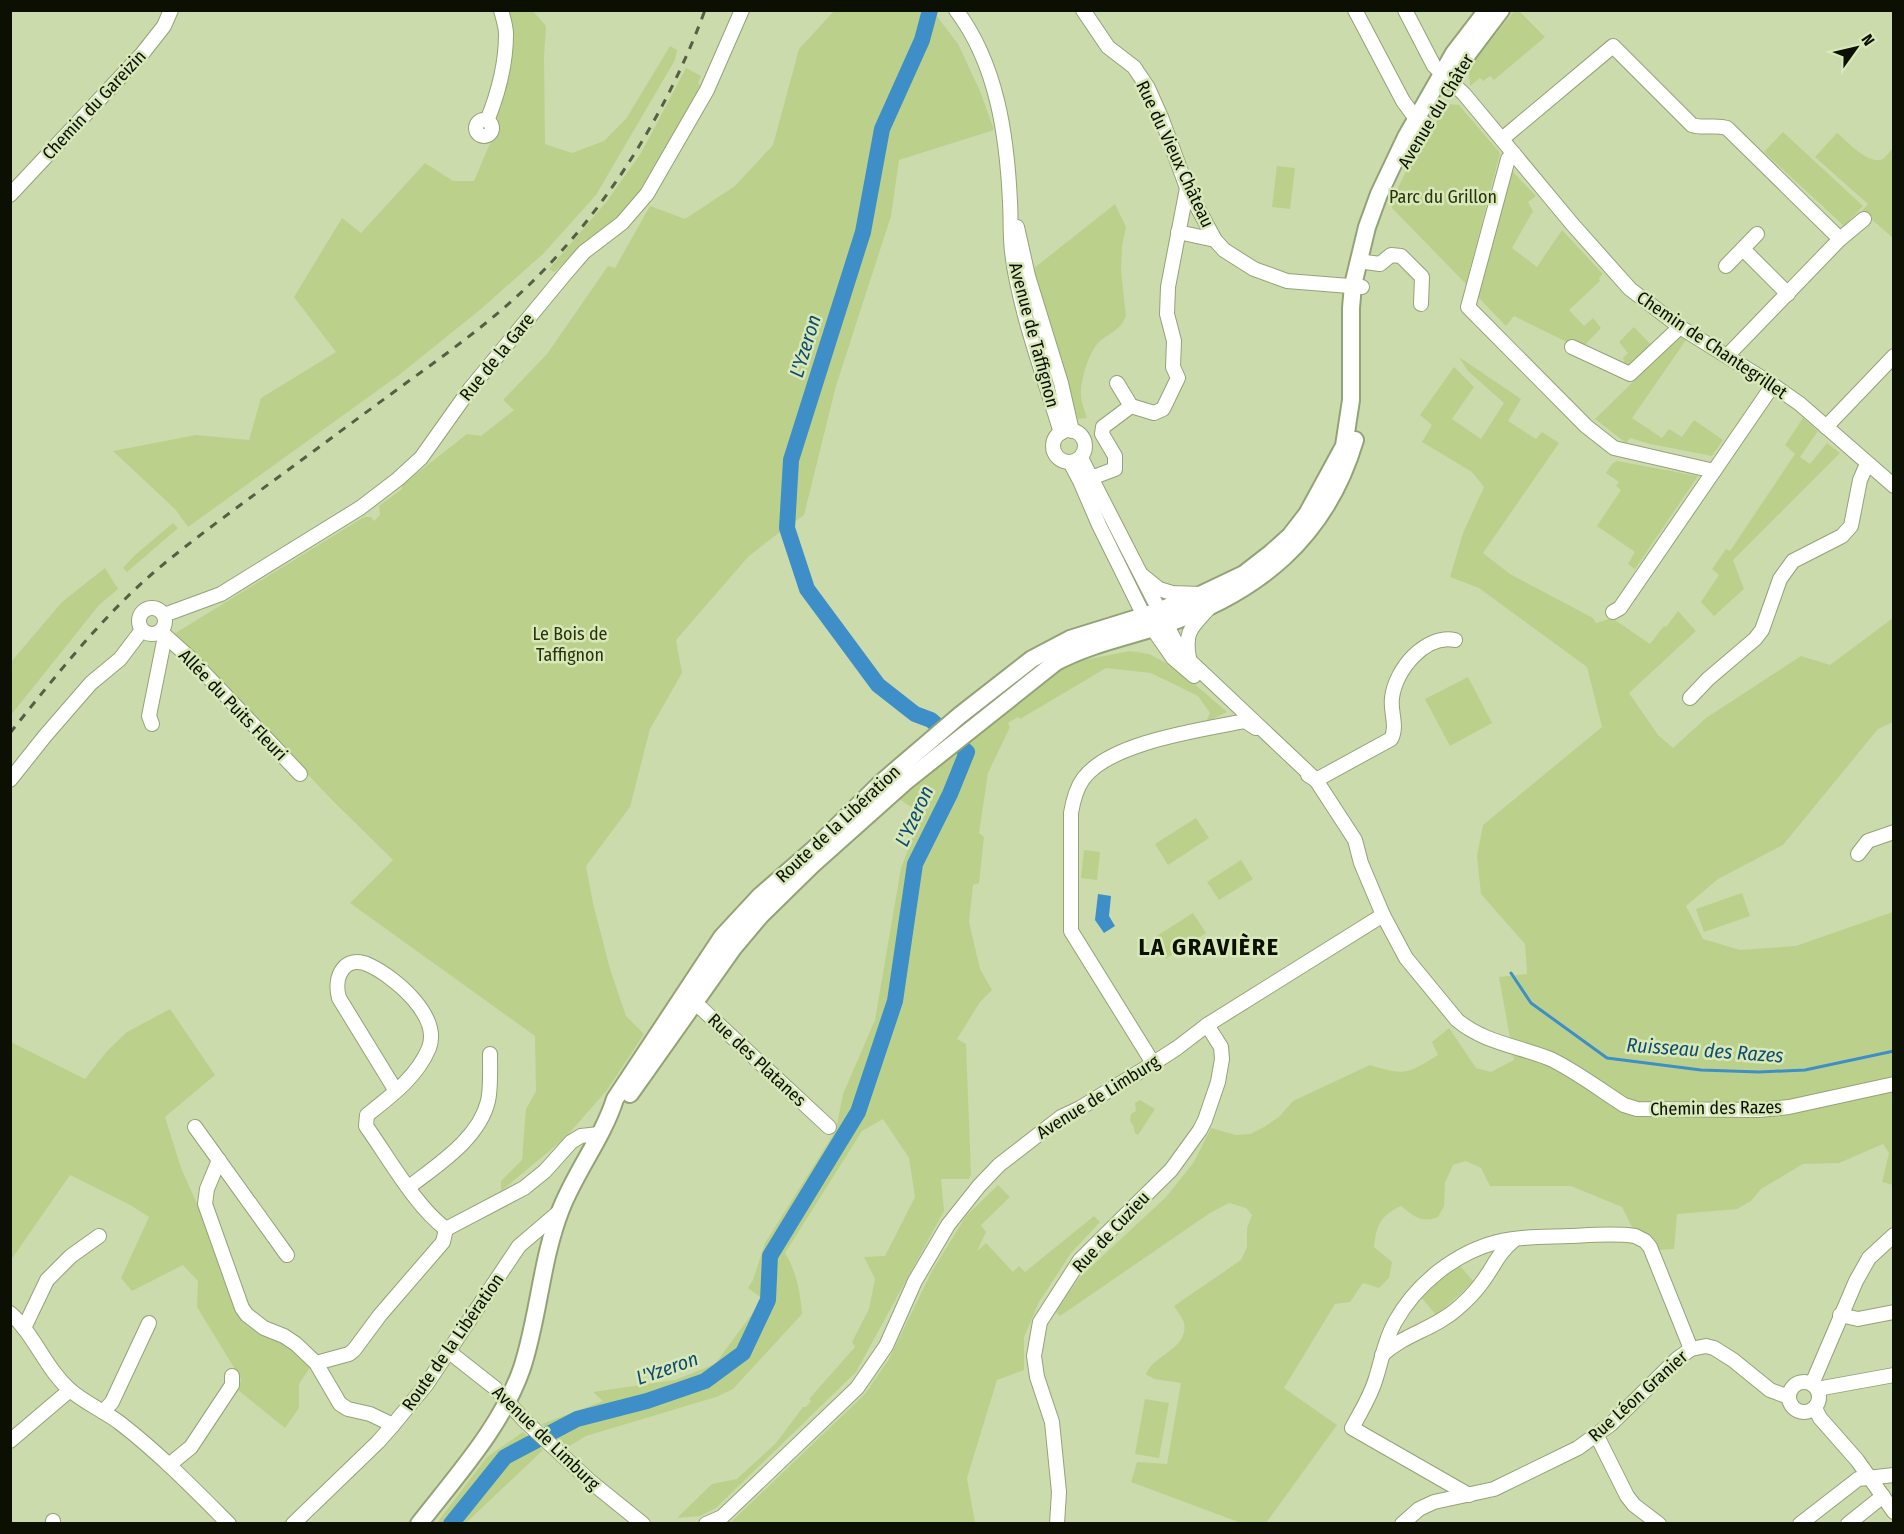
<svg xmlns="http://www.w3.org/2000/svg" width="1904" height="1534" viewBox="0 0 1904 1534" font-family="'Fira Sans Condensed',sans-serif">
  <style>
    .green { fill: #bbd18b }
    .water { fill: #3e8fc7 }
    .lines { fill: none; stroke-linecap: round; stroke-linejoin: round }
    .stream { stroke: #3e8fc7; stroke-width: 3 }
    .river { stroke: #3e8fc7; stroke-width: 16 }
    .minor-casing { stroke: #94a376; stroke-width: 16 }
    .major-casing { stroke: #94a376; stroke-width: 20 }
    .minor { stroke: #fff; stroke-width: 14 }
    .major { stroke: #fff; stroke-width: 16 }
    .rail { stroke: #565f44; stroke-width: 3; stroke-dasharray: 8 8; stroke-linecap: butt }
    .labels { text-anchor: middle; stroke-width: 5; stroke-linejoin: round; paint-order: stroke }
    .street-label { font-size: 18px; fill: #0b1002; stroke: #d8e8b8 }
    .park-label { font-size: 18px; fill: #28320d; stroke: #d8e8b8 }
    .water-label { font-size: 20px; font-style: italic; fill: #0e4c72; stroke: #d8e8b8 }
    .district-label { font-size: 24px; font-weight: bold; letter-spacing: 1.5px; fill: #0b1002; stroke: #d8e8b8 }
  </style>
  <rect width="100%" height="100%" fill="#cbdbac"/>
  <g class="green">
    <polygon points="1515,10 1519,11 1545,37 1494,80 1490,76 1483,81 1480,78 1470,86 1469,73 1473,63"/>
    <polygon points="504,11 533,11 546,26 544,57 545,144 572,153 604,141 626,119 670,46 677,50 675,60 596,195 543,254 481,309 399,375 188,527 175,509 113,451 196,435 249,440 261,398 336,352 294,297 342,218 361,233 425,163 453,181 474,181 494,134 510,33"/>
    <polygon points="834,11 933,11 958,44 980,91 994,130 899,160 891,216 836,386 804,515 768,541 748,557 676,640 682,673 650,729 630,807 586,866 593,903 610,969 626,1016 644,1034 607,1090 565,1138 501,1191 501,1181 522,1160 526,1109 536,1091 535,1036 350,903 393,860 333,801 174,634 364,517 371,517 374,521 380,515 379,506 402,489 402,485 467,434 481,436 514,410 503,400 547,354 608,266 615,268 650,206 685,219 735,186 773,145 799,49"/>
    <polygon points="686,68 701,76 698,83 703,87 645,190 622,212 554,272 549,269 607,201 641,153"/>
    <path d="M 1449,104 L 1459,105 L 1500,153 L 1466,284 L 1392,208 C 1392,188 1434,126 1446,106 Z"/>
    <polygon points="1783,132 1863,206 1844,226 1764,152"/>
    <path d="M 1837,133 C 1847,141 1869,166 1883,159 C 1886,157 1890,151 1893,148 L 1893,238 L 1862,211 L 1868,204 L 1815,157 Z"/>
    <polygon points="1277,166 1295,168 1290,209 1272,207"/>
    <polygon points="1511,170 1536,196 1528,202 1533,211 1512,248 1537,267 1562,230 1603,274 1599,278 1600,281 1569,310 1584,326 1593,318 1601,328 1581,349 1514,316 1506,326 1478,297"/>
    <path d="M 1115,204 L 1126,227 L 1122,246 L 1121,271 L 1126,316 C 1119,332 1110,332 1099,342 C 1089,352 1080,381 1081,395 C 1081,403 1085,411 1087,418 L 1078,419 L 1043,307 L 1033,269 Z"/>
    <polygon points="1634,327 1652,346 1626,370 1623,358 1628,353 1619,342"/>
    <polygon points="1680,336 1686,340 1632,418 1662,438 1669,429 1682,437 1694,420 1723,440 1712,456 1650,444 1630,438 1626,443 1595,419"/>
    <path d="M 1459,357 L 1521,399 L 1508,421 L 1536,439 L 1542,432 L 1559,443 L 1483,553 L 1510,574 L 1593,618 L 1596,623 L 1612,618 L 1650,644 L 1664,626 L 1666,627 L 1678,611 L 1696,631 L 1629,693 L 1658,735 L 1673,748 L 1706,718 L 1801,656 L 1830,665 L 1893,618 L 1893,722 L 1878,729 L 1783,845 L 1718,879 L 1686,906 L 1703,939 L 1740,950 L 1796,946 L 1893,912 L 1893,1185 L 1882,1182 L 1889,1153 L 1883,1144 L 1839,1163 L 1803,1164 L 1761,1189 L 1751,1201 L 1737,1209 L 1677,1214 L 1674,1249 L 1657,1250 L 1646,1233 L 1632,1227 L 1622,1207 L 1571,1186 L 1490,1186 L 1481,1168 L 1466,1161 L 1453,1165 L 1445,1183 L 1444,1206 L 1438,1217 C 1421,1223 1415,1217 1401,1206 C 1380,1216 1377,1224 1374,1247 L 1392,1262 L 1389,1278 L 1379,1288 L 1363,1283 L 1350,1302 L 1335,1304 L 1284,1388 L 1337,1425 L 1266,1523 L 1241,1523 L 1131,1482 L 1137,1462 L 1167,1464 L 1181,1383 L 1154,1379 L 1146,1374 C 1153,1355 1189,1349 1184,1323 C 1183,1318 1177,1311 1174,1306 L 1241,1260 L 1247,1247 L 1247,1228 L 1252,1215 L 1246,1208 L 1229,1203 L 1210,1213 L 1060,1316 L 1055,1311 L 1079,1278 L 1166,1197 L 1194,1162 L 1211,1128 L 1236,1135 L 1250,1134 L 1264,1127 L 1279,1117 L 1293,1101 L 1370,1065 C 1405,1076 1407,1074 1438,1055 L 1432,1042 L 1449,1028 L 1476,1068 L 1491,1072 L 1514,1060 L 1499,977 L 1527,974 L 1525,944 L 1481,894 L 1477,856 L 1483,825 L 1602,727 L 1587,667 L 1479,588 L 1450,577 L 1463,533 L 1484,487 L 1472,472 L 1422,442 L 1432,425 L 1420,415 L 1454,367 L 1474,387 L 1452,419 L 1481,439 L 1504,403 L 1468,371 Z"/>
    <polygon points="1803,418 1818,431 1800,457 1810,464 1827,443 1840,453 1733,560 1744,589 1714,616 1701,602 1719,575 1712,569 1726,549 1730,551 1795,454 1785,445"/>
    <polygon points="1617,461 1698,476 1635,569 1628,564 1635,552 1597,526 1621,490 1616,486 1619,482 1606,473 1612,464"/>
    <polygon points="173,523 178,528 127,572 123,568 135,555"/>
    <polygon points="105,568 118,589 99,605 11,715 11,662 62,602"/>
    <path d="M 1130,651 L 1149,654 L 1176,668 L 1227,712 L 1206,722 L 1210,713 L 1198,696 L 1151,673 L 1106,668 L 1020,719 L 1018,717 L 1008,723 L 1010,727 L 988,773 L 979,833 L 984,837 L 979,883 L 973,885 L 969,922 L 980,969 L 992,990 L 980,1002 L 957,1039 L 966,1044 L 971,1174 L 969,1179 L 941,1179 L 944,1211 L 856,1372 L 716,1508 L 700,1516 L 677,1518 L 712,1484 L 737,1479 L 776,1443 L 803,1407 L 806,1407 L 811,1401 L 809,1399 L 855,1347 L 852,1342 L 869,1309 L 875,1279 L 864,1257 L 885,1256 L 915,1197 L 909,1158 L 883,1119 L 862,1131 L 785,1253 C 797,1273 800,1291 802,1314 L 733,1389 L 716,1397 L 586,1436 L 568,1447 L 542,1424 L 603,1401 L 593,1392 L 675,1380 L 715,1364 L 763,1299 L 748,1288 L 753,1280 L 765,1243 L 836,1130 L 843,1094 L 875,1020 L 901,868 L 922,814 L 899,799 L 1042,680 L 1079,661 Z"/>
    <polygon points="1468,677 1492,723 1450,746 1425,699"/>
    <polygon points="1196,818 1209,838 1168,865 1155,844"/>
    <polygon points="1084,850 1100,852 1097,880 1081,878"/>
    <polygon points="1241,860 1253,879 1219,900 1207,882"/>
    <polygon points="1742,893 1750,916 1704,932 1696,909"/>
    <polygon points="1193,913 1206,933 1165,959 1152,939"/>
    <polygon points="170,1009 215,1075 165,1117 181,1168 198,1206 238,1314 261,1332 283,1341 311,1366 299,1384 299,1408 285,1428 238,1390 241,1379 197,1307 198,1281 183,1265 132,1291 121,1278 149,1217 132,1206 70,1175 11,1260 11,1042 85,1079 107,1051 127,1032"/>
    <polygon points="1140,1100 1155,1109 1138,1135 1135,1133 1133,1125 1130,1121 1131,1114 1136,1111 1135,1103"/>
    <polygon points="998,1185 1010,1197 981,1225 986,1232 977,1251 986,1243 1013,1272 1019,1266 1025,1272 1094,1216 1100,1222 1071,1253 1039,1302 1024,1337 1024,1370 997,1380 967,1478 975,1523 730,1523 865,1394 889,1359 931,1273 966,1216"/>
    <polygon points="1459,1265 1474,1282 1436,1315 1421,1297"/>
    <polygon points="1145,1399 1169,1403 1159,1458 1135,1454"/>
    <polygon points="523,1432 543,1450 466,1523 437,1523 487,1457"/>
  </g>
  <polygon class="water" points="1098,894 1111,896 1109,916 1115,926 1104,933 1095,920"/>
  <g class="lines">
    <polyline class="stream" points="1511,973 1531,1003 1607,1058 1701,1070 1759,1072 1805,1070 1894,1051"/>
    <polyline class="river" points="451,1524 505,1457 577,1419 647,1401 705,1381 743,1353 768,1300 770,1256 858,1112 895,1001 915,864 950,794 967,752 931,720 915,714 878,685 807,589 787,528 791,460 863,232 882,129 922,40 930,10"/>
    <g class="minor-casing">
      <g id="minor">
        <path d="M 956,10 C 997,64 1007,136 1010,202 C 1011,218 1010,235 1012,252 C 1019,310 1044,376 1061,433"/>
        <polyline points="1083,10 1108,47 1134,67 1148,88 1161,117 1187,188 1215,240 1224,250 1254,269 1287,281 1362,287"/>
        <polyline points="1355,10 1403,101 1414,116 1426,124"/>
        <polyline points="1405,10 1434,66 1464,94 1573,225 1630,289 1680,327 1773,385 1800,404 1894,486"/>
        <circle cx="484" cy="128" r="8"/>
        <path d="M 487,121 C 498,94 506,63 506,34 C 506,26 503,18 501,10"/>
        <path d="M 1502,139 L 1613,46 L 1692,125 C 1704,129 1715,124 1727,128 L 1840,239"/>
        <polyline points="1514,154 1508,159 1468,307 1586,426 1614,448 1714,471 1773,385"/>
        <polyline points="10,195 142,54 164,26 171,10"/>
        <polyline points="1017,227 1028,276 1061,383 1072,431"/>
        <polyline points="1178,232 1215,240"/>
        <polyline points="1743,249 1788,294"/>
        <polyline points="1358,261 1380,264 1391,255 1401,256 1422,277 1421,304"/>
        <polyline points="1726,266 1757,234"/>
        <polyline points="1572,347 1630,374 1680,327"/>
        <polyline points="1727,356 1840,239 1864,219"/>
        <polyline points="1117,383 1131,406"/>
        <polyline points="1826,427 1894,356"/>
        <circle cx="1069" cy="446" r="16"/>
        <path d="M 1081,458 L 1177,645 L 1189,660 L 1316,780 L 1355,840 L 1361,863 L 1383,915 L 1406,958 L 1457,1020 C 1483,1042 1517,1046 1548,1058 C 1570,1067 1602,1091 1624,1105 L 1637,1109 L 1759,1110 L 1789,1107 L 1894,1084"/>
        <polyline points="1070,462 1080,481 1099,525 1144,616 1173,658 1194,676"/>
        <polyline points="1091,478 1115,469 1115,456 1102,434 1103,427 1131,406 1154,413 1163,409 1178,378 1173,367 1174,341 1167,314 1168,287 1187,188"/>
        <polyline points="1143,576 1159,589 1172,593 1200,594"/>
        <circle cx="152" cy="621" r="13"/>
        <polyline points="1613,612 1620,608 1714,471"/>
        <polyline points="164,615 221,594 360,508 398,479 421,458 470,389 565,274 584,252 622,223 647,194 707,90 742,10"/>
        <polyline points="160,631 190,658 300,774"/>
        <path d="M 1189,658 C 1184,631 1192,627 1209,608"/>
        <polyline points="1690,698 1708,679 1755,639 1762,630 1780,579 1793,561 1842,536 1851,526 1860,480 1867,464"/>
        <polyline points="152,724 149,716 165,636"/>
        <path d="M 1308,775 L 1316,780 L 1391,739 C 1398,726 1390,712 1392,698 C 1395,670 1425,634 1455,640"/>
        <polyline points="10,780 45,736 91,683 120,659 142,630"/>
        <polyline points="1858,854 1868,841 1894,832"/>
        <polyline points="686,997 701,1008 829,1127"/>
        <path d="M 1153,1063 L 1071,931 L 1071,813 C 1073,801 1076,789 1083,779 C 1110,742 1201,730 1245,721 L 1256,728"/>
        <path d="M 396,1091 L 339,998 C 333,976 345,954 369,965 C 395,977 441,1016 429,1048 C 417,1077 391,1096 367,1115 L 366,1126 C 388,1157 416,1207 446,1229 L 524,1188 L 545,1171 L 571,1142 L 581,1136 L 599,1134"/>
        <polyline points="195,1127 287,1255"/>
        <polyline points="219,1160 207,1189 205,1204 242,1308 247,1315 264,1328 284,1336 296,1344 316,1363 340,1404 348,1409 370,1414 393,1425"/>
        <path d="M 409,1187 C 437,1165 479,1139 488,1101 C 491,1087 490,1069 490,1054"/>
        <path d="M 10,1313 C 35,1335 45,1368 70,1390 C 85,1403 104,1411 120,1423 C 159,1453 194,1489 229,1524"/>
        <polyline points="1840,1315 1858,1319 1894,1312"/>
        <polyline points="24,1328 47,1280 71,1256 99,1236"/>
        <polyline points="448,1351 495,1388 524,1420 591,1482 643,1524"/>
        <path d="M 1382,1355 C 1404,1334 1435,1329 1458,1308 C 1465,1302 1474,1293 1480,1285 C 1493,1269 1497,1254 1514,1240"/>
        <polyline points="316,1363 349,1354 354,1350 380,1315 443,1242 446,1229"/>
        <circle cx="1804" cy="1397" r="15"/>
        <polyline points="1812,1384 1856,1281 1869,1258 1894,1235"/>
        <polyline points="1817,1389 1894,1375"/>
        <polyline points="1815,1408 1820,1418 1857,1460 1894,1512"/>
        <polyline points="103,1412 112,1402 149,1323"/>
        <polyline points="1597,1436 1627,1496 1634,1505 1659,1524"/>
        <polyline points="10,1441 70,1390"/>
        <polyline points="169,1465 191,1447 232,1385 232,1376"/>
        <path d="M 1469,1495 L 1352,1428 C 1361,1411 1371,1396 1376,1378 C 1382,1359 1385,1339 1395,1322 C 1416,1284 1455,1253 1497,1242 C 1521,1236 1546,1237 1570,1236 C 1592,1235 1614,1233 1635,1236 L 1645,1241 L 1650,1247 L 1691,1349"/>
        <polyline points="53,1521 53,1524"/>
        <polyline points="293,1524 378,1442 393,1425 426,1385 519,1246 560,1211"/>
        <polyline points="706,1524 722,1517 857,1388 886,1346 915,1281 948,1225 979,1186 999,1165 1061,1117 1080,1108 1149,1066 1177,1048 1207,1025 1383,915"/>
        <polyline points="1057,1524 1059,1492 1052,1422 1037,1377 1034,1356 1040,1322 1080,1260 1171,1170 1200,1130 1205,1120 1218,1082 1222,1059 1221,1047 1207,1025"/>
        <polyline points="1402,1524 1419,1509 1434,1502 1494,1489 1578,1448 1611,1424 1677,1359 1691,1349 1706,1346 1714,1348 1733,1360 1770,1390 1789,1397"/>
        <polyline points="1800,1524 1858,1479 1894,1475"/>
        <polyline points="1848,1524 1883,1496"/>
      </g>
    </g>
    <g class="major-casing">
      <g id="major">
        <polyline points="1451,81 1464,59 1501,10"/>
        <path d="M 630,1094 L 734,947 L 761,915 L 812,865 L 905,782 L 1056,662 C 1090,644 1127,637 1163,625 C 1258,593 1326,538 1355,440"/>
        <path d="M 419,1524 C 457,1475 502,1426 522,1368 C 539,1316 541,1260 561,1209 C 576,1171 603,1137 615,1099 L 722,937 L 760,896 L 814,849 L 882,782 L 959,716 L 1032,659 L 1070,639 L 1144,616 L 1202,594 L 1244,574 L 1271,553 L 1290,536 L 1307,514 L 1344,446 L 1351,400 L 1351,308 L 1353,285 L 1367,227 L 1379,194 L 1406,137 L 1454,53 L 1487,10"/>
      </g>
    </g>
    <use href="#minor" class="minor"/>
    <use href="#major" class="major"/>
    <path class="rail" d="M 10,733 C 55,677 99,620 153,573 C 187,544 223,518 258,492 C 306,457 354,421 402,386 C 446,354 491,322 530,284 C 607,209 668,111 705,10"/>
  </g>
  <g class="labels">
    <g class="street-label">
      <text transform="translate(94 105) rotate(-47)" y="6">Chemin du Gareizin</text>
      <text transform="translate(1436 111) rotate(-59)" y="6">Avenue du Châter</text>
      <text transform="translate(1175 154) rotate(65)" y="6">Rue du Vieux Château</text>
      <text transform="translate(1034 335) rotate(75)" y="6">Avenue de Taffignon</text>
      <text transform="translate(1712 345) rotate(34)" y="6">Chemin de Chantegrillet</text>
      <text transform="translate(497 357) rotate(-51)" y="6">Rue de la Gare</text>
      <text transform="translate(233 705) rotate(46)" y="6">Allée du Puits Fleuri</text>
      <text transform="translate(838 824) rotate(-43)" y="6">Route de la Libération</text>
      <text transform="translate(757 1060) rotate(43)" y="6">Rue des Platanes</text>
      <text transform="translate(1098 1097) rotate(-32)" y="6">Avenue de Limburg</text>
      <text transform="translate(1716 1108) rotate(-1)" y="6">Chemin des Razes</text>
      <text transform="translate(1111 1232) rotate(-47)" y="6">Rue de Cuzieu</text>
      <text transform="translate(453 1342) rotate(-55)" y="6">Route de la Libération</text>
      <text transform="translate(1638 1396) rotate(-42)" y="6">Rue Léon Granier</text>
      <text transform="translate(546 1438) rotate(44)" y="6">Avenue de Limburg</text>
    </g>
    <g class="park-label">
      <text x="1443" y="203">Parc du Grillon</text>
      <text x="570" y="640">Le Bois de<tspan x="570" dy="21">Taffignon</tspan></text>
    </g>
    <g class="water-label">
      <text transform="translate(805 346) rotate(-73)" y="7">L'Yzeron</text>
      <text transform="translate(914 816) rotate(-65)" y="7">L'Yzeron</text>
      <text transform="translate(1705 1050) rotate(4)" y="7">Ruisseau des Razes</text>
      <text transform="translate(667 1368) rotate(-19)" y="7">L'Yzeron</text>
    </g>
    <g class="district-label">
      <text x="1209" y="955">LA GRAVIÈRE</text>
    </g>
  </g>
  <rect width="1904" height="1534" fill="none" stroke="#0b1002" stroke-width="24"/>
  <g transform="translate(1856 48) rotate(56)" stroke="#d8e8b8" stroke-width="4.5" paint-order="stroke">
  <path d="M0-4.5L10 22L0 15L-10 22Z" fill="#0b1002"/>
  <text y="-9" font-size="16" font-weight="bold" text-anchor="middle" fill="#0b1002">N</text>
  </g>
</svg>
